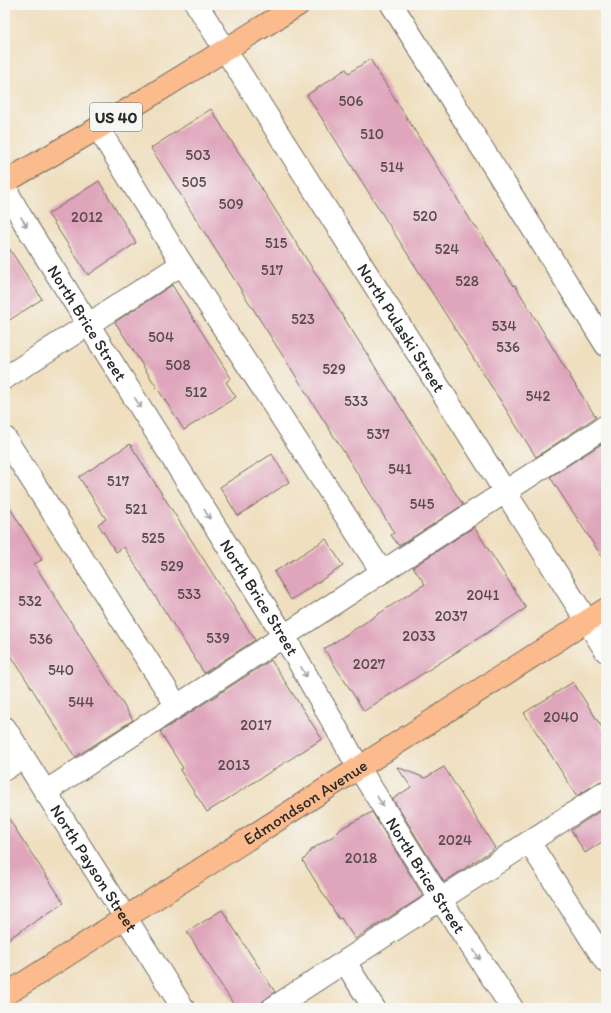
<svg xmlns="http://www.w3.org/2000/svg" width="611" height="1013" viewBox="0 0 611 1013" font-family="Itim,sans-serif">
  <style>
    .building { fill: #dfa5bb }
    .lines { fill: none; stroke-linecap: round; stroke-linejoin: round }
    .minor-casing { stroke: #706a5f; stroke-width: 24 }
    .major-casing { stroke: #706a5f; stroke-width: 24 }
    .minor { stroke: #fff; stroke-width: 22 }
    .major { stroke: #fbbb8d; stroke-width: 22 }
    .oneway { stroke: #a0a0a0 }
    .labels { text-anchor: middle; stroke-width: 3; stroke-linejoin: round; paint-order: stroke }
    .number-label { font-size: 15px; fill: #584a4f }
    .shield { fill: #f6f6f2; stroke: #686867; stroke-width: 1 }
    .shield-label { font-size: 16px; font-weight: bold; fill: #2b2b2b }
    .street-label { font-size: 17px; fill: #2b2b2b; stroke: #f6f6f2 }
  </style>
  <rect width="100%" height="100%" fill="#f6f6f2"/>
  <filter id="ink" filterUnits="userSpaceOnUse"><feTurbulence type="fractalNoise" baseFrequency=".025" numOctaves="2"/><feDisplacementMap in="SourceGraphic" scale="8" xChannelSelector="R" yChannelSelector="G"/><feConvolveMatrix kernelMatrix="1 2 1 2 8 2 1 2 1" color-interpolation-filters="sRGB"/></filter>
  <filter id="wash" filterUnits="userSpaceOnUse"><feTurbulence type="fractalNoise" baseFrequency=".012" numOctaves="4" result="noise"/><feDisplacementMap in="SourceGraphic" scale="16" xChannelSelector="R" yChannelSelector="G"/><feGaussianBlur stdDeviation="0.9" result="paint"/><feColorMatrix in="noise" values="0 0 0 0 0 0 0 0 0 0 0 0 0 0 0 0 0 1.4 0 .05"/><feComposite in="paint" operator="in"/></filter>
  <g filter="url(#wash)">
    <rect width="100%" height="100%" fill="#efdfbf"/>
    <g id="blocks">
      <g class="building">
        <polygon points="370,59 473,224 474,224 514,286 515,285 577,388 596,417 536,457 307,95 346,69 349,73"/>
        <polygon points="211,109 463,505 399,546 391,535 394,533 373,498 151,148"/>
        <polygon points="99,181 136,243 88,275 48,214"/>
        <polygon points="5,242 42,299 5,323"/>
        <polygon points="172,285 231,378 226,382 236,397 184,430 115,322"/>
        <polygon points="606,441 606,563 550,477"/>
        <polygon points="130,444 255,640 204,673 124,547 116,552 98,524 106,519 79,477"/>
        <polygon points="272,454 289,482 238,516 220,487"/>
        <polygon points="5,500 42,560 34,564 133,720 75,757 5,646"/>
        <polygon points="474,527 526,608 364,711 324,649 425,584 413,567"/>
        <polygon points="326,539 343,566 291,600 274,572"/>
        <polygon points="271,660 322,739 207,812 180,770 183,768 160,732"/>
        <polygon points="573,682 606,734 606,780 599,782 577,796 524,713"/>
        <polygon points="397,767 425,778 444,767 495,848 444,882 393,799 411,787"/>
        <polygon points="606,807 606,841 605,840 585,853 571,830"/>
        <polygon points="372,812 423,896 355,939 341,918 339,919 303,861 312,849 335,835 342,828"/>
        <polygon points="5,813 64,903 5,941"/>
        <polygon points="222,910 275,992 262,1002 261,1008 236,1008 187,932"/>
      </g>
    </g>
  </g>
  <g filter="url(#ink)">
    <use href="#blocks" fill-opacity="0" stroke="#706a5f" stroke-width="1"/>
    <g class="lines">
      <g class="minor-casing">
        <g id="minor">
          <path id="s1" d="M 197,5 L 606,651"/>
          <polyline points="392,5 606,345"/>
          <polyline points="98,128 182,264 382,572"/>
          <path id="s2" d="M 5,188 L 24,222 L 284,636 L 359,768 L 440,899 L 512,1008"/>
          <polyline points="5,378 182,264"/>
          <polyline points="5,438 177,706"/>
          <path id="s3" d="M 5,728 L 183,1008"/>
          <polyline points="5,769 23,757"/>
          <polyline points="45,792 606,426"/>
          <polyline points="529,842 606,962"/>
          <polyline points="345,962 374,1008"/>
          <polyline points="273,1008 606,792"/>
        </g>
      </g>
      <g class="major-casing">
        <g id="major">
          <polyline points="5,182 98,128 298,5"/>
          <path id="s4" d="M 5,995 L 606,609"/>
        </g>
      </g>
      <use href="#minor" class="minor"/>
      <use href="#major" class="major"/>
    </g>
    <defs><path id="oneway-shaft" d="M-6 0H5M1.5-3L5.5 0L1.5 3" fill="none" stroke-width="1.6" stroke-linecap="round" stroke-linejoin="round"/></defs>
    <g class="oneway">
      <use href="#oneway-shaft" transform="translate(24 222) rotate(59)"/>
      <use href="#oneway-shaft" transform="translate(138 403) rotate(58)"/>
      <use href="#oneway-shaft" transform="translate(207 514) rotate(58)"/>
      <use href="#oneway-shaft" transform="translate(304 672) rotate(60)"/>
      <use href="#oneway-shaft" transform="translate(380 801) rotate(59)"/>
      <use href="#oneway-shaft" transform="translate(477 955) rotate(57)"/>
    </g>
  </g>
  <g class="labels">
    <g class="number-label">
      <text x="351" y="106">506</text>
      <text x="372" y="139">510</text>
      <text x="198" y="160">503</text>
      <text x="392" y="172">514</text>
      <text x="194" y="187">505</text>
      <text x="231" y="209">509</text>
      <text x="425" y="221">520</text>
      <text x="87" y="222">2012</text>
      <text x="276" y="248">515</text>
      <text x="447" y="254">524</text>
      <text x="272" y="275">517</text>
      <text x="467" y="286">528</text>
      <text x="303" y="324">523</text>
      <text x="504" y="331">534</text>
      <text x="161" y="342">504</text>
      <text x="508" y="352">536</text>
      <text x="178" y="370">508</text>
      <text x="334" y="374">529</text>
      <text x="196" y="397">512</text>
      <text x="538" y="401">542</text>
      <text x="356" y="406">533</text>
      <text x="378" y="439">537</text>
      <text x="400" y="474">541</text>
      <text x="118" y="486">517</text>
      <text x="422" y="509">545</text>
      <text x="136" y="514">521</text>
      <text x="153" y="543">525</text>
      <text x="172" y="571">529</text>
      <text x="189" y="599">533</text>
      <text x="483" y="600">2041</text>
      <text x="30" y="606">532</text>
      <text x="451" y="621">2037</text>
      <text x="419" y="641">2033</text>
      <text x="218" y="643">539</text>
      <text x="41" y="644">536</text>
      <text x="369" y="669">2027</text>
      <text x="61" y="675">540</text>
      <text x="81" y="707">544</text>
      <text x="561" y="722">2040</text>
      <text x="256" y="730">2017</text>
      <text x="234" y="770">2013</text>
      <text x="455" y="845">2024</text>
      <text x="361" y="863">2018</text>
    </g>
    <rect class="shield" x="90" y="103" width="52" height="28" rx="3"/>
    <g class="shield-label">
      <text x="116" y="123">US 40</text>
    </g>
    <g class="street-label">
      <text dy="6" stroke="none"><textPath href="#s2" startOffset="158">North Brice Street</textPath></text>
      <text dy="6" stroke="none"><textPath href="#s1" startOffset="382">North Pulaski Street</textPath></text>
      <text dy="6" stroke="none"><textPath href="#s2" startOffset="482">North Brice Street</textPath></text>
      <text dy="6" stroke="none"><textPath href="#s4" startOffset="357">Edmondson Avenue</textPath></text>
      <text dy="6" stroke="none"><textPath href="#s3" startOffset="166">North Payson Street</textPath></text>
      <text dy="6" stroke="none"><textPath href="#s2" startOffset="806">North Brice Street</textPath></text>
    </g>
  </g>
  <rect width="611" height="1013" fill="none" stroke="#f6f6f2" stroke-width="20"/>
</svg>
